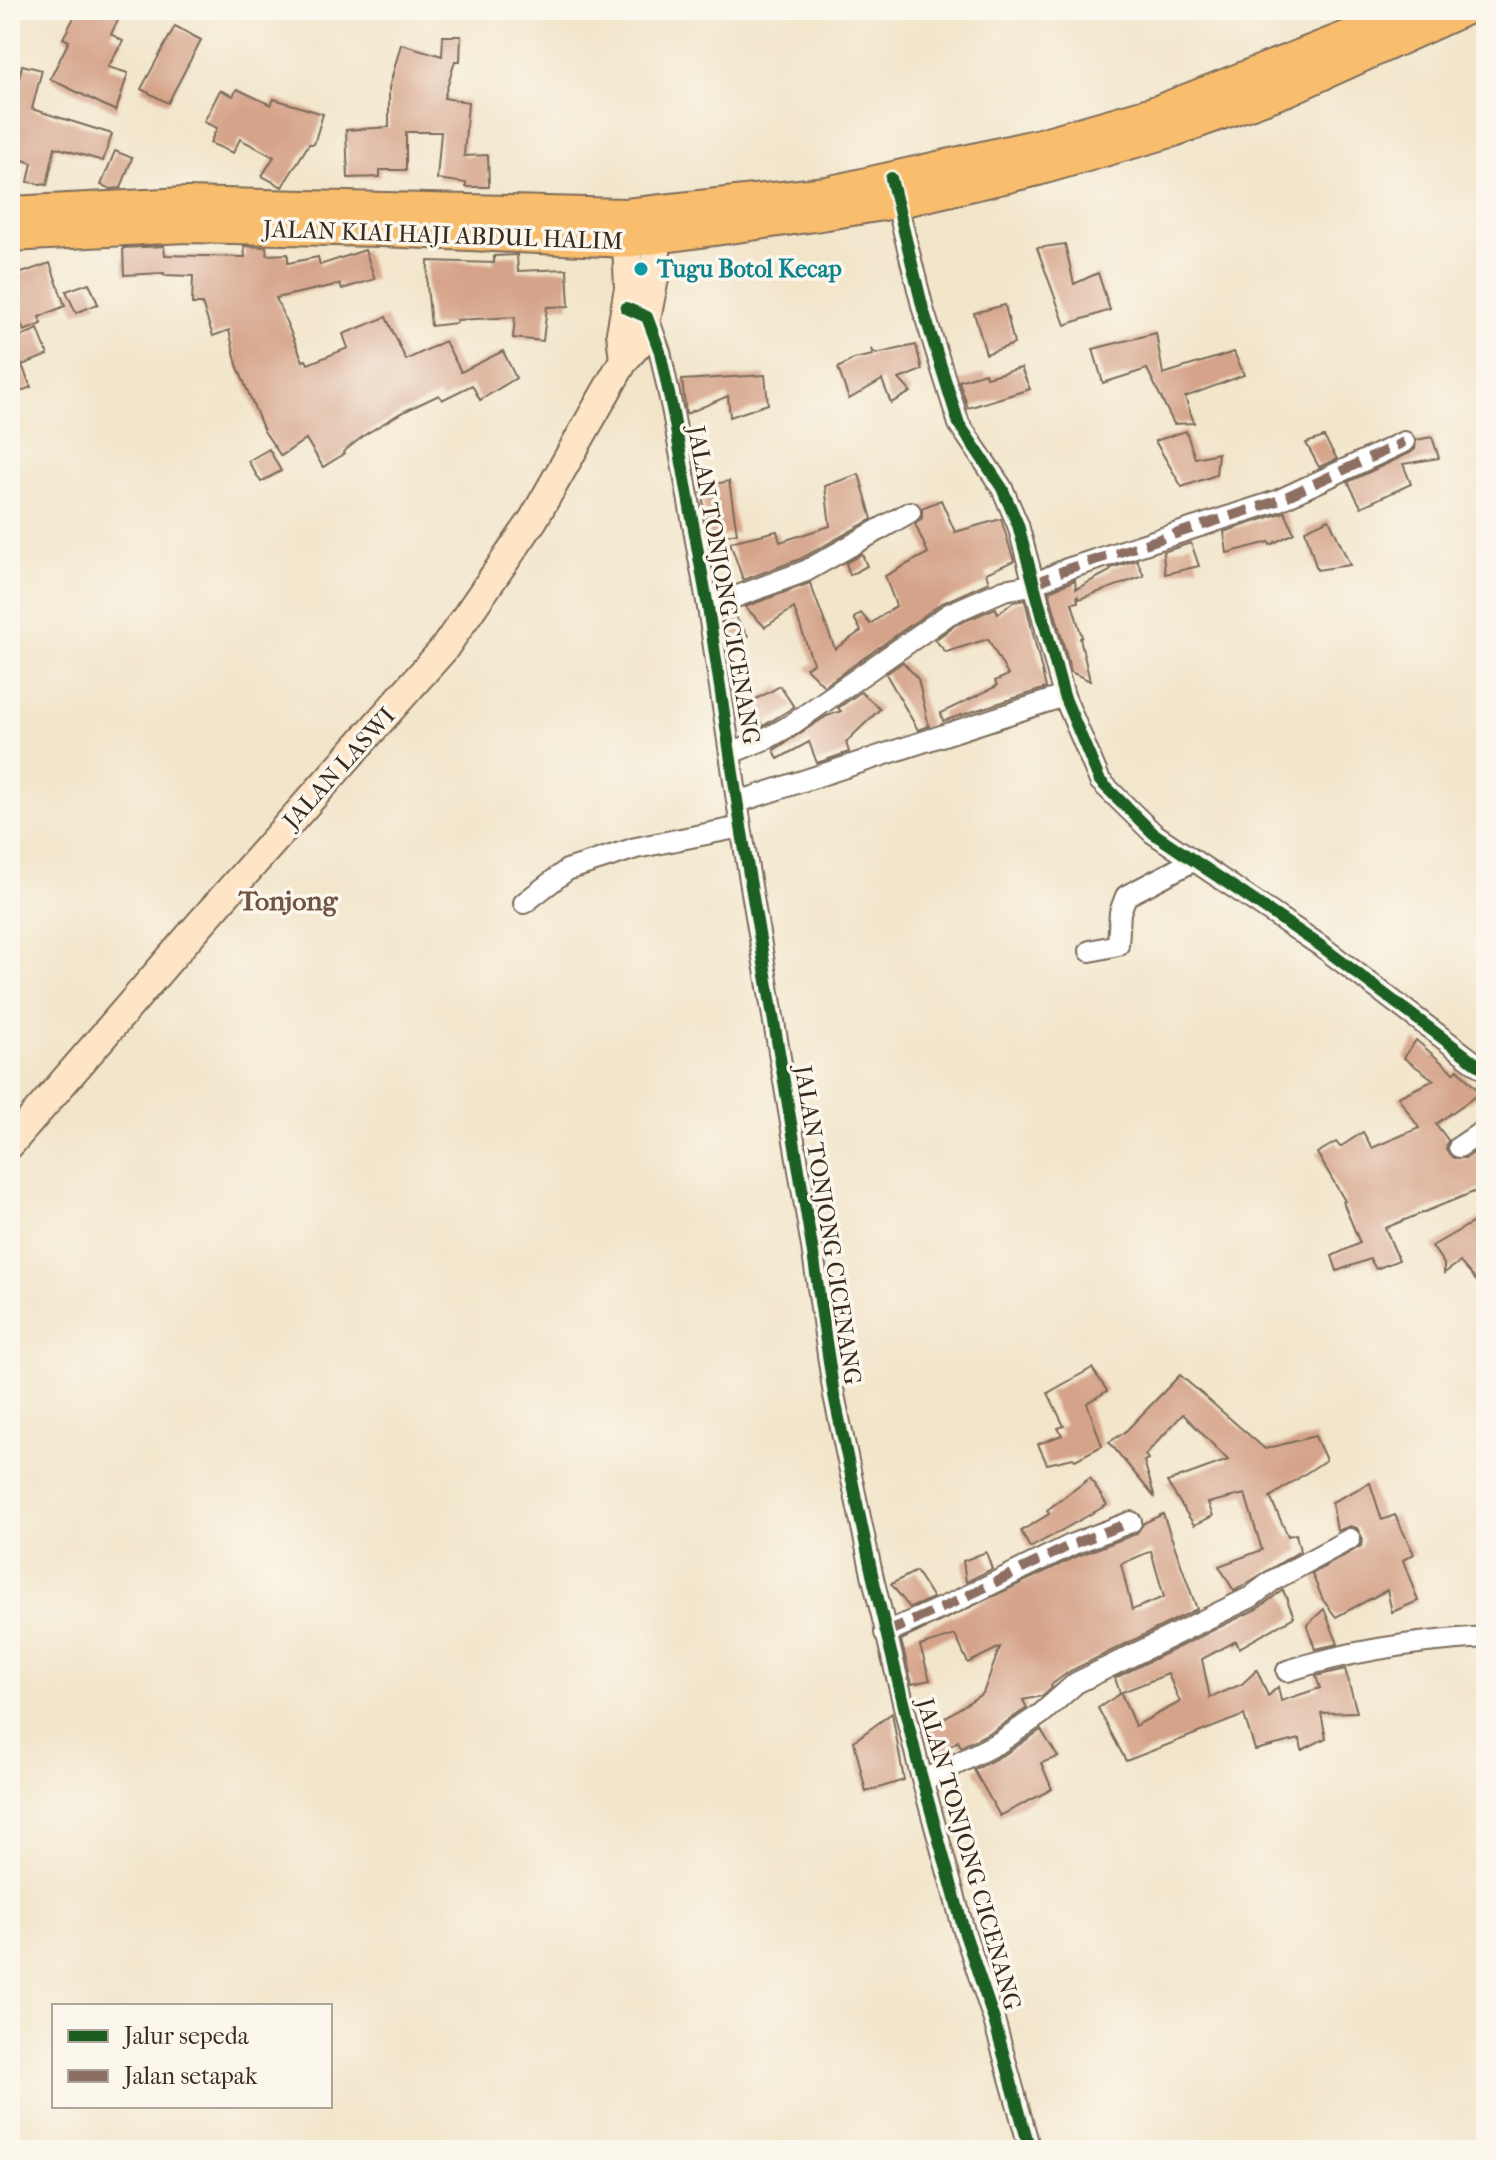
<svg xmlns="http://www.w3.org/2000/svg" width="1496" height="2160" viewBox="0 0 1496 2160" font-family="'IM FELL French Canon',serif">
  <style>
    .building { fill: #d5a389; fill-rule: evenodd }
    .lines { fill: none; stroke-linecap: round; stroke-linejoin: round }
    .minor-casing { stroke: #7b6b5a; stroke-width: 24 }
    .secondary-casing { stroke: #7b6b5a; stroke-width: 32 }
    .primary-casing { stroke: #7b6b5a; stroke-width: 34 }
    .minor { stroke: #fff; stroke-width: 20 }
    .secondary { stroke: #fde5c5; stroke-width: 28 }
    .primary { stroke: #f9be6d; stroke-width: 30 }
    .quiet { stroke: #8d6e63; stroke-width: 10; stroke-dasharray: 20 10; stroke-linecap: butt }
    .cycleway-casing { stroke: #fbf7ec; stroke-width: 17 }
    .cycleway { stroke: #1b5e20; stroke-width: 12 }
    .culture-dot { fill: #0f9aa8; stroke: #fbf7ec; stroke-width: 3 }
    .labels { text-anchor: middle; stroke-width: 7; stroke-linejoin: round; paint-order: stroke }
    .street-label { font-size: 24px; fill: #3b2a1e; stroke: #fbf7ec }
    .culture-label { font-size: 24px; font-weight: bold; fill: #0d838f; stroke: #fbf7ec; text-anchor: start }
    .quarter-label { font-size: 28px; font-weight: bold; fill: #715443; stroke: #fbf7ec }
  </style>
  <rect width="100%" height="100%" fill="#fbf7ec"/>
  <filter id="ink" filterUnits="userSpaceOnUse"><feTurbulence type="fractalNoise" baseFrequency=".0125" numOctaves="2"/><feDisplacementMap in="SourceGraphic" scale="16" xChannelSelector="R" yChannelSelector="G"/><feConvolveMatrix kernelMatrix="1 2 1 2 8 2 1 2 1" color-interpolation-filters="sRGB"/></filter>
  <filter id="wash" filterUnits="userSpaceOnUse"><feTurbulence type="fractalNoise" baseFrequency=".006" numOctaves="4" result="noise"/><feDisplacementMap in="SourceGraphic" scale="32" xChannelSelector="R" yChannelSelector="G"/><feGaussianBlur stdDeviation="1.8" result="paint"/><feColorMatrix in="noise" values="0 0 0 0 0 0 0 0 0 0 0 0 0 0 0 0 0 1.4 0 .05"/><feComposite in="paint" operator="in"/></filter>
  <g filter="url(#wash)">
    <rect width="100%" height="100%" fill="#f2e5ca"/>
    <g id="blocks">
      <g class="building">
        <polygon points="78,10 123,10 111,34 123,41 108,67 128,73 116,111 50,79 69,41 63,38"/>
        <polygon points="175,26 201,40 168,103 141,89"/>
        <polygon points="443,36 461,36 460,61 455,61 444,98 468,102 464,156 488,155 489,187 466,187 466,183 437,179 441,132 406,132 406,170 380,170 380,177 348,178 346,130 389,127 389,88 401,44 442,56"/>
        <polygon points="22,65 42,70 32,109 112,134 103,161 55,147 47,185 28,182 32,163 10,156 10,99 14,100"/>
        <polygon points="237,89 271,105 274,99 323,114 314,144 309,144 282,187 262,176 274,157 240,139 233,153 210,143 217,128 204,122 220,90 233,96"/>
        <polygon points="115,151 132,158 121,188 111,189 101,185"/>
        <polygon points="1065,244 1074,284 1098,273 1110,310 1065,325 1037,248"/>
        <polygon points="164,246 165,255 245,257 244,246 266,247 267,255 288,254 288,263 318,257 320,265 365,250 375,279 342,289 340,284 276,298 303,361 306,360 308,364 348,348 343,334 386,317 406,360 445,341 461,372 503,351 516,378 480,400 472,385 442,400 439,395 401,413 366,434 343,452 344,454 323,467 306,439 281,456 264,431 237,365 229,330 213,336 202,304 192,304 193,276 164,275 164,273 124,275 123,248"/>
        <polygon points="517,255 518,271 567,269 569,306 547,307 543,341 513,338 515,317 456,320 457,323 431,326 427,285 428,261 494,263 494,256"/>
        <polygon points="50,263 65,306 39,317 42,324 24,331 10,296 10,277"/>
        <polygon points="89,283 98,304 76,313 66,291"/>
        <polygon points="1005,305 1014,344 986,354 974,313"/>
        <polygon points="38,329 48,355 22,365 31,387 10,396 10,338 12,340"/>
        <polygon points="1156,333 1163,374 1234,352 1244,375 1185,397 1194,423 1174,424 1147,369 1103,383 1093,349"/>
        <polygon points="916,345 922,370 899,379 911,392 891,403 882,380 849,399 838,368 854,359 873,355 871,349 876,354"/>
        <polygon points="1021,368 1030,389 968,408 959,381 985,373 986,377"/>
        <polygon points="765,375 768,404 730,417 728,396 686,414 682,380"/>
        <polygon points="1186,431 1195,458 1218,453 1216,475 1182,487 1155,441"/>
        <polygon points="1324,437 1337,459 1319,467 1306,443"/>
        <polygon points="1432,437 1439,458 1403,464 1411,484 1361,507 1348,482 1410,453 1415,449 1416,440"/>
        <polygon points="269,449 281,471 261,482 248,461"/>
        <polygon points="859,474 872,519 800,559 743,580 730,542 777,531 780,542 830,526 825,486"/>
        <polygon points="729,481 737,533 709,539 701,487"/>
        <polygon points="941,500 955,532 1001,519 1014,561 986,573 989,582 942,603 824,686 806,668 813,663 794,608 765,627 745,607 810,583 835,649 861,631 854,618 861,613 870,624 896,606 885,576 928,553 915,524 922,518 922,508"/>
        <polygon points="1285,512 1294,533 1270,545 1269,542 1227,553 1224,532"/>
        <polygon points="1329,519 1350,565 1317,570 1305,530"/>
        <polygon points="1191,543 1199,566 1165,574 1163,552"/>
        <polygon points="862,554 867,566 850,575 846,563"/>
        <polygon points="1137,560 1144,576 1079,599 1077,595 1078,602 1072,603 1082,637 1080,638 1090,681 1071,672 1049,591 1075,580 1076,589 1110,571 1111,568"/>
        <polygon points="1025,600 1046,688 943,721 941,713 997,686 995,681 1008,675 988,639 946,652 935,640 955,625 996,608 998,614 1013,602"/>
        <polygon points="732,612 748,636 726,642 722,616"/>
        <polygon points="903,662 918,679 929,726 918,730 886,674"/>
        <polygon points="780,686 794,707 763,726 761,722 749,730 738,709"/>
        <polygon points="861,692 880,709 846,742 849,752 817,763 809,742 778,759 774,750 827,716 841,711 838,708"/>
        <polygon points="1416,1040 1454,1073 1458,1069 1480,1093 1436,1124 1448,1140 1446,1149 1453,1158 1466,1158 1481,1148 1486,1157 1486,1187 1385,1228 1399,1260 1376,1269 1370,1259 1337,1271 1332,1256 1360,1243 1343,1202 1345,1201 1317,1153 1336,1142 1340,1147 1363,1132 1372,1148 1419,1128 1398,1097 1434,1080 1404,1058"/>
        <polygon points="1486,1215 1486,1292 1460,1262 1444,1273 1444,1264 1432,1246"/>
        <polygon points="1092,1368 1107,1391 1087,1403 1102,1446 1075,1460 1073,1458 1047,1464 1038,1444 1062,1435 1058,1428 1064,1426 1048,1393"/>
        <polygon points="1180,1375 1265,1449 1315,1436 1326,1460 1270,1497 1288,1536 1296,1534 1300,1551 1234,1591 1219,1566 1262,1550 1245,1494 1208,1503 1213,1516 1194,1525 1167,1482 1228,1460 1183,1414 1145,1455 1148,1459 1144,1461 1155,1498 1109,1442 1124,1433"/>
        <polygon points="1090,1478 1107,1505 1030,1548 1021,1531 1049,1514 1047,1510"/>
        <polygon points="1370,1483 1382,1520 1395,1515 1414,1554 1403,1560 1418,1601 1392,1612 1387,1590 1336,1617 1323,1600 1312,1574 1361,1546 1363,1539 1357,1528 1350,1526 1337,1531 1332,1502"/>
        <path d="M 1163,1514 L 1197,1609 L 1070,1671 L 1051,1685 L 1052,1687 L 1042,1696 L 1023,1700 L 1027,1708 L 993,1731 L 961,1747 L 958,1741 L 939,1754 L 929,1728 L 983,1693 L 1000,1647 L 968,1663 L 955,1635 L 920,1646 L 930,1680 L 912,1684 L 901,1640 L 1078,1556 L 1136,1534 L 1144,1523 ZM 1151,1551 L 1164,1597 L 1132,1610 L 1121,1564 Z"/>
        <polygon points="986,1552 992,1569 966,1582 963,1561"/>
        <polygon points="916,1571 933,1598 910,1608 891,1584"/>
        <polygon points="1283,1590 1294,1617 1239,1648 1236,1641 1202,1659 1210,1698 1242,1684 1257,1670 1268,1696 1278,1687 1281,1701 1320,1688 1316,1676 1345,1669 1357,1712 1321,1713 1326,1738 1302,1750 1300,1739 1255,1750 1244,1715 1126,1761 1098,1708 1121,1693 1135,1726 1180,1702 1168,1674 1120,1693 1115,1678 1257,1609"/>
        <polygon points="1324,1609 1338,1644 1315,1649 1307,1625"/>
        <polygon points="892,1713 904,1780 866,1792 854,1741"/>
        <polygon points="1041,1730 1058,1757 1041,1763 1052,1789 1000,1816 974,1770 1007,1753"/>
      </g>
    </g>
  </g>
  <g filter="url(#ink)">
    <use href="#blocks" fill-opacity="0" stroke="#7b6b5a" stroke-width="2"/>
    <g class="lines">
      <g class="minor-casing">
        <g id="minor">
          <polyline points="894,192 923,309 959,424 1002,488 1018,525 1064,696 1100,781 1153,833 1321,946 1486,1071"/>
          <polyline points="648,318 660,352 673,413 708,607 741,827 812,1247 834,1395 872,1574 918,1764 964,1931 994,2020 1030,2150"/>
          <polyline points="708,607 806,571 910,512"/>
          <polyline points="731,753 768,738 791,725 949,614 1004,590 1032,585 1067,569 1277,501 1404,442"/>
          <polyline points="738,802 1064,696"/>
          <polyline points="524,903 567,870 636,848 741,827"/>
          <polyline points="1090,951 1118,945 1120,912 1126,896 1193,861"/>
          <polyline points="1459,1147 1486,1129"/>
          <polyline points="885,1633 955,1602 1073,1544 1131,1522"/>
          <path d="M 1287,1671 C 1352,1650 1418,1641 1486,1637"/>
          <polyline points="923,1781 1000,1742 1041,1714 1076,1683 1251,1597 1272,1581 1350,1539"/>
        </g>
      </g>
      <g class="secondary-casing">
        <g id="secondary">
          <polyline points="624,360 621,333 629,288 626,219"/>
          <polyline points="10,1144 199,925 443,650 533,520 624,360 642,340 656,268 656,217"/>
        </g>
      </g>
      <g class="primary-casing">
        <g id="primary">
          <polyline points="10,212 185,203 626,214 827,192 1040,144 1160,110 1356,33 1405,10"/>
          <polyline points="10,236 185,227 381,231 628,242 815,216 896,203 1038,170 1174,131 1288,90 1464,10"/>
        </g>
      </g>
      <use href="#minor" class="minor"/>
      <use href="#secondary" class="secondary"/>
      <use href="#primary" class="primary"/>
      <g class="quiet">
        <polyline points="1032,585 1067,569 1277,501 1404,442"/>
        <polyline points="885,1633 955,1602 1073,1544 1131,1522"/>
      </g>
      <g class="cycleway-casing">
        <g id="cycleway">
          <polyline points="891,178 923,309 959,424 1002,488 1018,525 1064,696 1100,781 1153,833 1321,946 1486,1071"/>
          <polyline points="626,308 647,317 660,352 673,413 708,607 741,827 812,1247 834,1395 872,1574 918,1764 964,1931 994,2020 1030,2150"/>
        </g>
      </g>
      <use href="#cycleway" class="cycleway"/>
    </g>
  </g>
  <circle class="culture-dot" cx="641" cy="269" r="8"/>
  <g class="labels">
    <g class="street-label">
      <text transform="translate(443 235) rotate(2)" y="8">JALAN KIAI HAJI ABDUL HALIM</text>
      <text transform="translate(724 585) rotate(80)" y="8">JALAN TONJONG CICENANG</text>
      <text transform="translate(339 768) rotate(-48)" y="8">JALAN LASWI</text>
      <text transform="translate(828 1225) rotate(81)" y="8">JALAN TONJONG CICENANG</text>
      <text transform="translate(969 1854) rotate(74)" y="8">JALAN TONJONG CICENANG</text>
    </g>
    <g class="culture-label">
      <text x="657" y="277">Tugu Botol Kecap</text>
    </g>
    <g class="quarter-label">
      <text x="288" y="910">Tonjong</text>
    </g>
  </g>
  <rect width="1496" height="2160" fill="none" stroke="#fbf7ec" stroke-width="40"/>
  <rect x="52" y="2004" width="280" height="104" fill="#fbf7ec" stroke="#aea59a" stroke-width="2"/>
  <rect x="68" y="2030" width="40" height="12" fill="#1b5e20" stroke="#aea59a" stroke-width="2"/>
  <text x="124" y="2044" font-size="24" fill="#3b2a1e">Jalur sepeda</text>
  <rect x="68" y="2070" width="40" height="12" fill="#8d6e63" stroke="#aea59a" stroke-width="2"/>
  <text x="124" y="2084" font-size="24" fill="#3b2a1e">Jalan setapak</text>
</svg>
